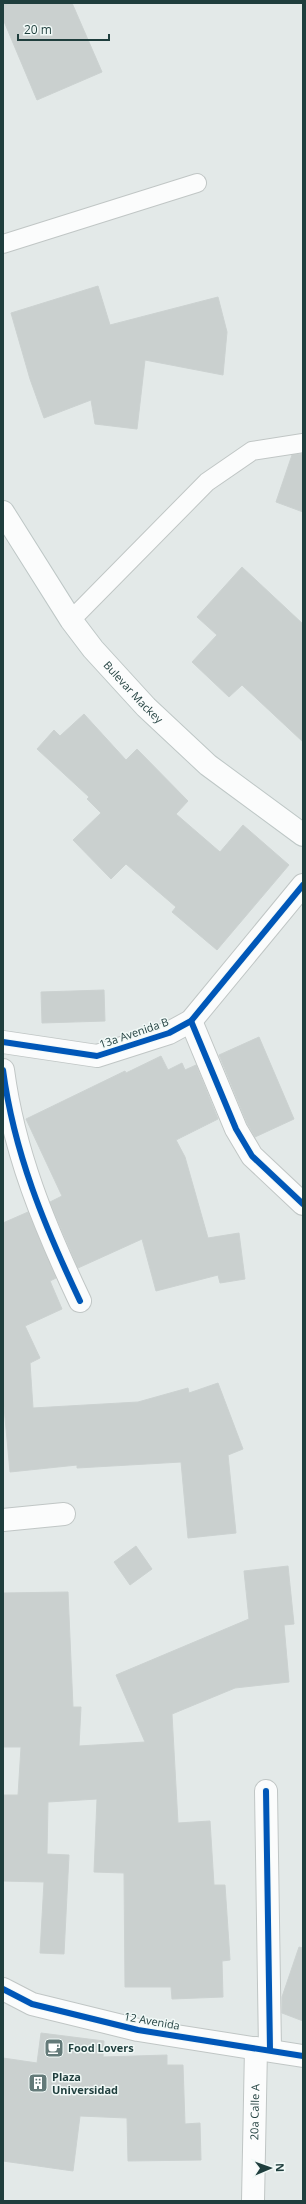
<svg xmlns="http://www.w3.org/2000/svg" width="306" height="2204" viewBox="0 0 306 2204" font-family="'Open Sans',sans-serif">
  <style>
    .building { fill: #cad0cf; stroke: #ccd2d1 }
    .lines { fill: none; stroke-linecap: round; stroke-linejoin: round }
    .service-casing { stroke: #c0c6c5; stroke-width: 20 }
    .minor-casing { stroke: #c0c6c5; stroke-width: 24 }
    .tertiary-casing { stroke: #c0c6c5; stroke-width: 24 }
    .secondary-casing { stroke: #bec7c6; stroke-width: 24 }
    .service { stroke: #fbfcfc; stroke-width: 18 }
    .minor { stroke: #fbfcfc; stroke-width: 22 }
    .tertiary { stroke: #fbfcfc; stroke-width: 22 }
    .secondary { stroke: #fbfcfc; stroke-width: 22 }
    .cycleway-casing { stroke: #f1f9f7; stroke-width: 8 }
    .cycleway { stroke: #0057b8; stroke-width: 6 }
    .labels { text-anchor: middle; stroke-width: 3; stroke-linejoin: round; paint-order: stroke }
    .street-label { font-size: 11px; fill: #1f3e3d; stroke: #f1f9f7 }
    .poi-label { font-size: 11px; font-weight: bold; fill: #1f3e3d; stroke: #f1f9f7; text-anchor: start }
  </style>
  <rect width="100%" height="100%" fill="#e3e9e8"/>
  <g class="building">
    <polygon points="3,3 72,3 102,72 37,100 3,19"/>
    <polygon points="98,286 110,325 218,297 227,332 223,375 145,360 137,429 95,424 91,400 44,418 30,379 11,313"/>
    <polygon points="303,454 303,512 276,502 292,455"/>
    <polygon points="242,567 303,624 303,742 242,685 229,697 192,662 217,635 197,617"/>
    <polygon points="84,714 126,760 137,749 188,801 176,814 220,852 243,825 289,865 217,950 172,912 176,907 126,864 111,879 73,840 101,813 87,799 89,797 37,749 54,730 60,736"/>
    <polygon points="104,990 105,1021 42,1023 41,992"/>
    <polygon points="259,1037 294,1119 255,1137 247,1123 219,1055"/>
    <polygon points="161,1056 168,1070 182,1063 185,1070 196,1065 218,1119 176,1140 185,1157 208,1238 239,1233 245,1279 220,1283 218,1275 156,1291 142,1239 78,1268 54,1212 50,1202 62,1196 26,1119 125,1071 126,1073"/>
    <polygon points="28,1212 56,1278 50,1281 62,1309 25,1326 40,1358 30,1363 33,1408 138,1402 188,1388 189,1393 218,1383 243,1449 228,1455 236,1533 188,1538 181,1462 77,1468 77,1465 10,1472 3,1396 3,1223"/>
    <polygon points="136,1546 152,1569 130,1585 114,1562"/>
    <polygon points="288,1566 294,1624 284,1625 289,1682 235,1688 172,1714 178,1823 210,1821 214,1885 225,1885 230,1960 222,1961 223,1997 172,1999 171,1987 125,1987 124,1873 94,1872 97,1799 48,1802 47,1854 69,1855 64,1954 40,1953 44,1882 3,1881 3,1795 18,1795 21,1747 3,1747 3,1593 68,1592 73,1707 81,1707 79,1746 145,1742 116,1675 249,1619 244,1571"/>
    <polygon points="299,1947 303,1948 303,2021 282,2013 282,1997"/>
    <polygon points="41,2033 104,2041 103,2057 167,2055 167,2065 183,2065 185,2124 200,2123 201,2160 128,2161 127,2118 80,2116 73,2171 3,2161 3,2058 37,2063"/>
  </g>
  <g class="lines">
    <g class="service-casing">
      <g id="service">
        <polyline points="3,244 197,183"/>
        <polyline points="71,620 207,482 252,451 303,443"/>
      </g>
    </g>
    <g class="minor-casing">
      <g id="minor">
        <polyline points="191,1021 236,1129 252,1156 303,1204"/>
        <polyline points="3,1042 97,1056 169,1033 191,1021 303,885"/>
        <path d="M 3,1070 C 14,1153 44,1225 80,1301"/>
        <polyline points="3,1520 64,1514"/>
        <polyline points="266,1791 270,2050"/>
        <path id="s1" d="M 253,2201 L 256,2048"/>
      </g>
    </g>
    <g class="tertiary-casing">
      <polyline id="tertiary" points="3,1989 32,2004 138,2030 303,2056"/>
    </g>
    <g class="secondary-casing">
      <g id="secondary">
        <path id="s2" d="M 3,512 L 71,620 L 93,649 L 146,707 L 208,765 L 303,835"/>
      </g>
    </g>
    <use href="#service" class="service"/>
    <use href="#minor" class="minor"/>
    <use href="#tertiary" class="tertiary"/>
    <use href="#secondary" class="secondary"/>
    <g class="cycleway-casing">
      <g id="cycleway">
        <polyline points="191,1021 236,1129 252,1156 303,1204"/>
        <polyline points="3,1042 97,1056 169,1033 191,1021 303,885"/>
        <path d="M 3,1070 C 14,1153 44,1225 80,1301"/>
        <polyline points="266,1791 270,2050"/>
        <polyline points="3,1989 32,2004 138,2030 303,2056"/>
      </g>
    </g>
    <use href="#cycleway" class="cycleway"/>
  </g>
  <defs>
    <g id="cafe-square" transform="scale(1)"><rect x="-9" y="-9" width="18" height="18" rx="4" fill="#647a79" stroke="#f1f9f7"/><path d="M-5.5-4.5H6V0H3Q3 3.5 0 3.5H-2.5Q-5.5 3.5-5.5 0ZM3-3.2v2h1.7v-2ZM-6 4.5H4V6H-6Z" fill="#fff"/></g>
    <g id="building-square" transform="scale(1)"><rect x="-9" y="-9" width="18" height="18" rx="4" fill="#647a79" stroke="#f1f9f7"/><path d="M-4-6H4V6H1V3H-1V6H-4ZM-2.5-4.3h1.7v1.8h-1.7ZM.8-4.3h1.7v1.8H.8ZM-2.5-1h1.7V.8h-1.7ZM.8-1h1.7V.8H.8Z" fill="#fff"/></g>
  </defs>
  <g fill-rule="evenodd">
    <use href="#cafe-square" x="54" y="2048"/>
    <use href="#building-square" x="38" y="2083"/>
  </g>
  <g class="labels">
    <g class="street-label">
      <text dy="4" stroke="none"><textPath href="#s2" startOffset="223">Bulevar Mackey</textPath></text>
      <text transform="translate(134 1033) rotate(-19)" y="4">13a Avenida B</text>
      <text transform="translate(152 2021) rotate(10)" y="4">12 Avenida</text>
      <text dy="4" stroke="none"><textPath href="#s1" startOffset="89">20a Calle A</textPath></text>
    </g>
    <g class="poi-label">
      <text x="68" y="2052">Food Lovers</text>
      <text x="52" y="2081">Plaza<tspan x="52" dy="13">Universidad</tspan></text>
    </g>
  </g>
  <rect width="306" height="2204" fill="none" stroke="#1f3e3d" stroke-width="8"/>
  <g transform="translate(270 2168) rotate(88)" stroke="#f1f9f7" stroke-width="3" paint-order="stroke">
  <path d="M0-3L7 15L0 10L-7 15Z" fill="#1f3e3d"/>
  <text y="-6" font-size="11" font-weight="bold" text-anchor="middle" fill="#1f3e3d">N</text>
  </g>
  <path d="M18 34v6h91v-6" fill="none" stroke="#1f3e3d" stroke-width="2"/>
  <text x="24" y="34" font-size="12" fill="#1f3e3d" stroke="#f1f9f7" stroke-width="3" paint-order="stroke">20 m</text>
</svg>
